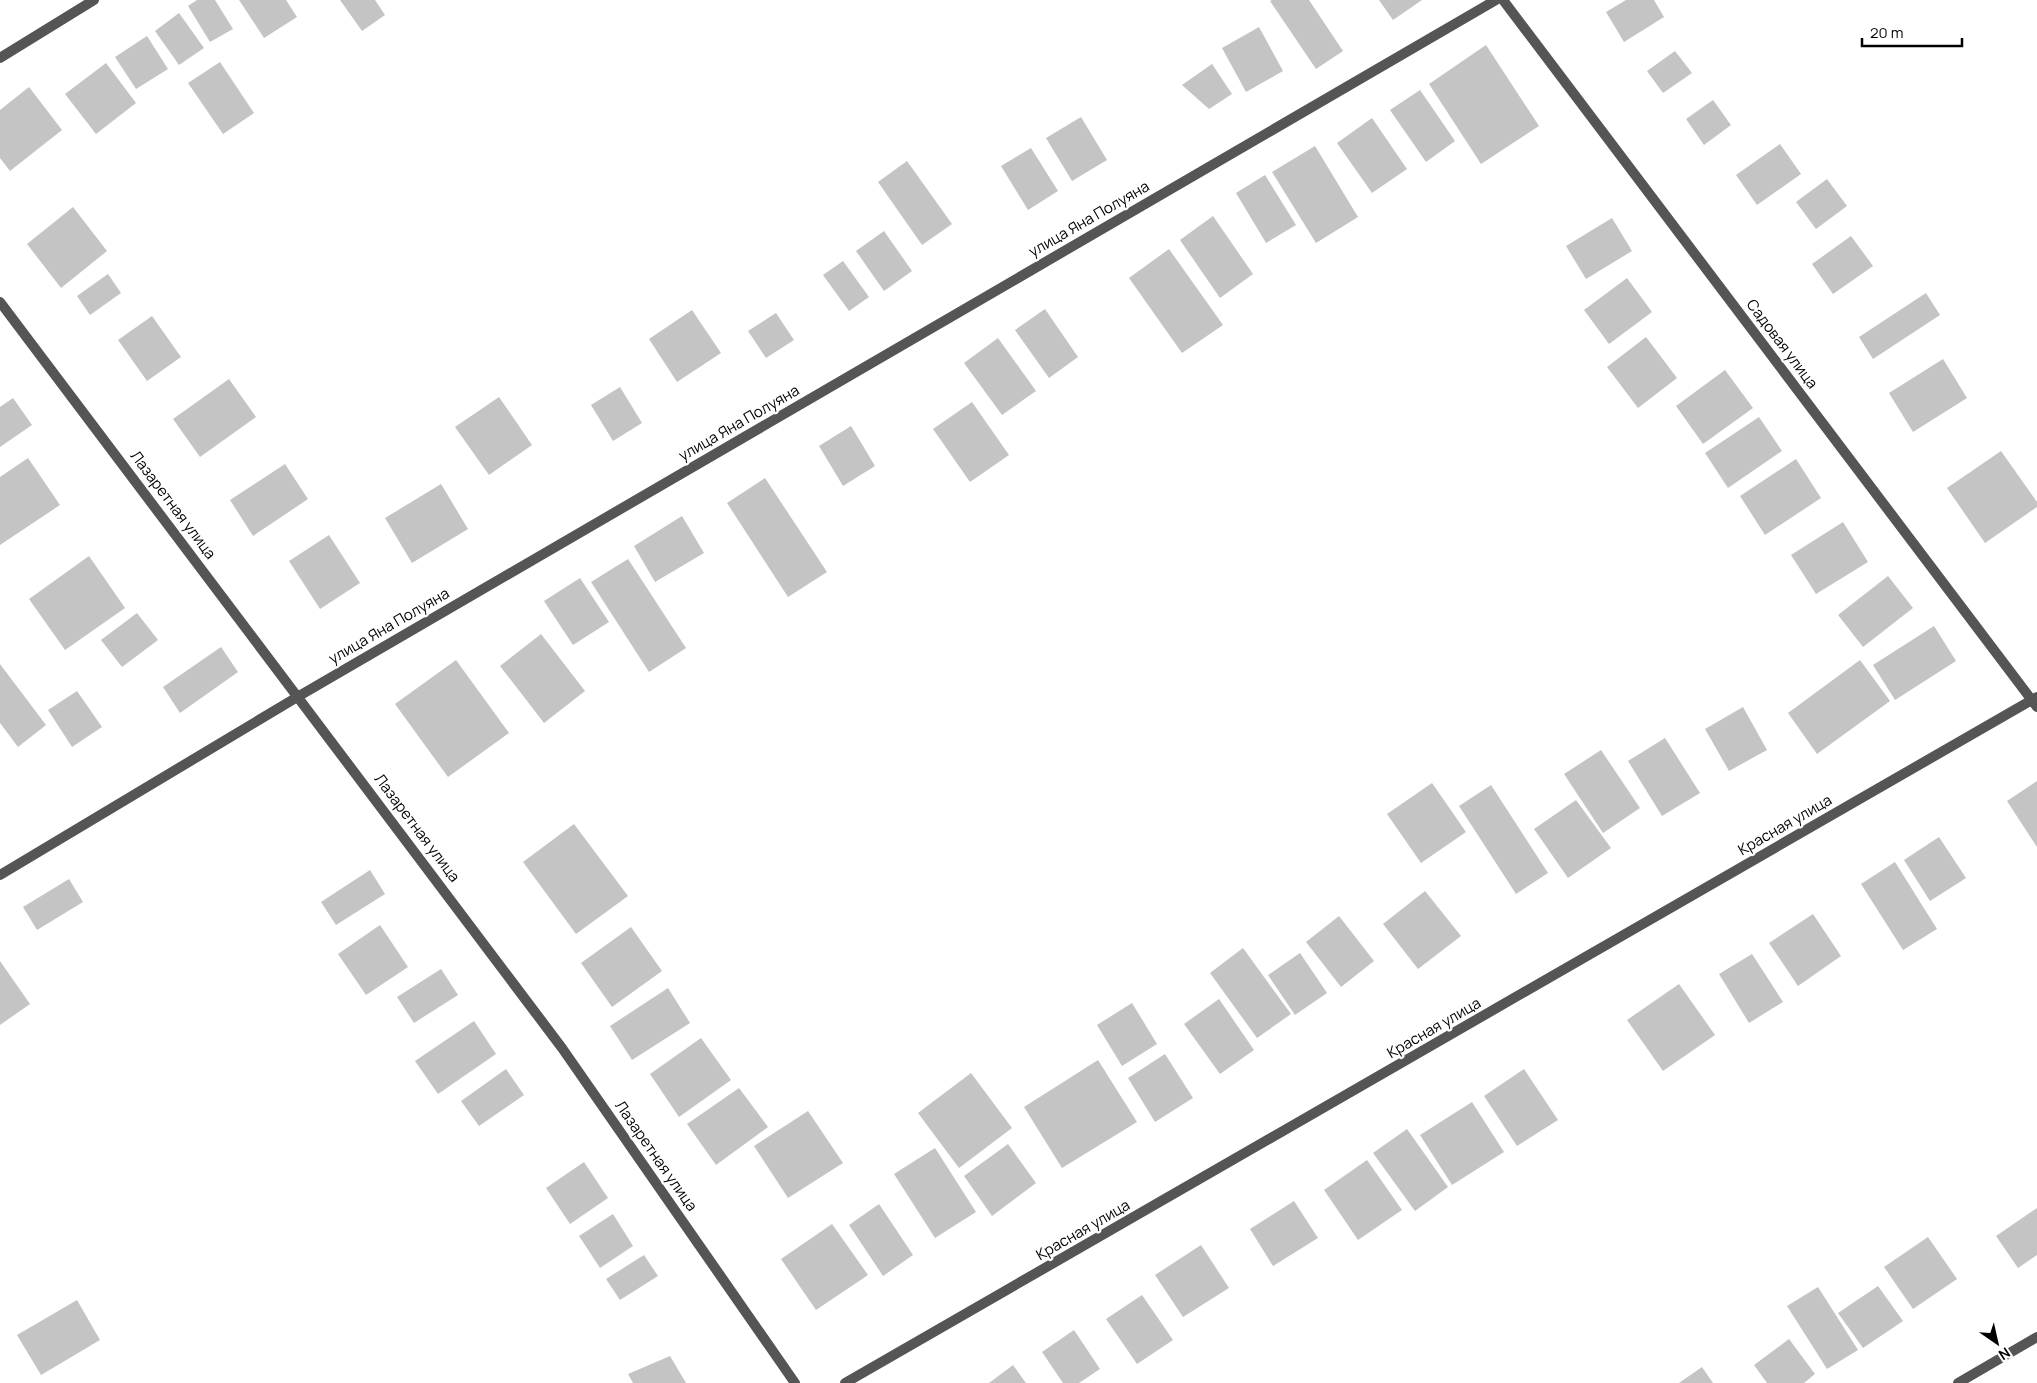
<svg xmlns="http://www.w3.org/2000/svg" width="2037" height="1383" viewBox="0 0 2037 1383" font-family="Manrope,sans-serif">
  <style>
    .building { fill: #c4c4c4 }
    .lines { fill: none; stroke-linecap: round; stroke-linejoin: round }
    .minor { stroke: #555; stroke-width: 10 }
    .tertiary { stroke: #555; stroke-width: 10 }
    .labels { text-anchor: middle; stroke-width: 4.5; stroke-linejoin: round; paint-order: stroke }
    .street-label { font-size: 15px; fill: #000; stroke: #fff }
  </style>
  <rect width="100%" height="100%" fill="#fff"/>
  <g class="building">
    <polygon points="197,0 215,0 233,29 210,42 188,6"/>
    <polygon points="239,0 286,0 297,17 264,38"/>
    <polygon points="340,0 375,0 385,15 362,31"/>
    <polygon points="1272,0 1309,0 1343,51 1316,69 1270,1"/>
    <polygon points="1379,0 1422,0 1393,20"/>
    <polygon points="1626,0 1654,0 1664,17 1624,42 1606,12"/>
    <polygon points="179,13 204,48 179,65 155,31"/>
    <polygon points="1259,27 1283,71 1246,92 1222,48"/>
    <polygon points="147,36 168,69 136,89 115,57"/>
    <polygon points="1486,45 1539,126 1481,164 1429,84"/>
    <polygon points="1675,51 1692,73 1663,93 1647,71"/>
    <polygon points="220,62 254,113 223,134 188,83"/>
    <polygon points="106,63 136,103 96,134 65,94"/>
    <polygon points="1212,64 1232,94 1209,109 1182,85"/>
    <polygon points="29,87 62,130 10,171 0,158 0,110"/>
    <polygon points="1420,90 1455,141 1426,162 1390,110"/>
    <polygon points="1713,100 1731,125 1704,145 1686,119"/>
    <polygon points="1081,117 1107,160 1072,181 1046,138"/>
    <polygon points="1372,118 1407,169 1372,193 1337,143"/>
    <polygon points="1780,144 1801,174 1757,205 1736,175"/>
    <polygon points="1315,146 1358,217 1316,243 1272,172"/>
    <polygon points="1031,148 1058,191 1028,210 1001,166"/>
    <polygon points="907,161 952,224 922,245 878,182"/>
    <polygon points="1265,175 1296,225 1266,243 1236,193"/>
    <polygon points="1827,179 1847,206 1816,229 1796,202"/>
    <polygon points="73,207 107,251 61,288 27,244"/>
    <polygon points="1213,216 1253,274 1220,298 1180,240"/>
    <polygon points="1612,218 1632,251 1586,279 1566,246"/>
    <polygon points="884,231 912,271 884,291 856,251"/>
    <polygon points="1851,236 1873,266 1833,294 1812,264"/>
    <polygon points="1169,249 1223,325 1182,353 1129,278"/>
    <polygon points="843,261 869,297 849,311 823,275"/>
    <polygon points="108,274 121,293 90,315 77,296"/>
    <polygon points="1627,278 1652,312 1609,344 1584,310"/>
    <polygon points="1926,293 1940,315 1873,359 1859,337"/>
    <polygon points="1045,309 1078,357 1049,378 1015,330"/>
    <polygon points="692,310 721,353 677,382 649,339"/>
    <polygon points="776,313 794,340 766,358 748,331"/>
    <polygon points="152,316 181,357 147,381 118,340"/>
    <polygon points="1646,337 1677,378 1638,408 1607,367"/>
    <polygon points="998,338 1036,391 1002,415 964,363"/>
    <polygon points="1943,359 1967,398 1913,432 1889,393"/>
    <polygon points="1725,370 1753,408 1703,444 1676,406"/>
    <polygon points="229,379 256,417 200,457 173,419"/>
    <polygon points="620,387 642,423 613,441 591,405"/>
    <polygon points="499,397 532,445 489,475 455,427"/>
    <polygon points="13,398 32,425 0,447 0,407"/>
    <polygon points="972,402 1009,455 970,482 933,429"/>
    <polygon points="1759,417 1782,451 1728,488 1705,453"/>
    <polygon points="851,426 875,466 843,486 819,446"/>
    <polygon points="2001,451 2037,502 2037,507 1985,543 1947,488"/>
    <polygon points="28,458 60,505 0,545 0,477"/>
    <polygon points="1796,459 1821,498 1765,535 1740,496"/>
    <polygon points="285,464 308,499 253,536 230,500"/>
    <polygon points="765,478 827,572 788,597 727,503"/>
    <polygon points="441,484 468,529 412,563 385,518"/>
    <polygon points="682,516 704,553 655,582 634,546"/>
    <polygon points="1843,522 1868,562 1816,594 1791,555"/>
    <polygon points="329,535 360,583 320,609 289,561"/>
    <polygon points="89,556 125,608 65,650 29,599"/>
    <polygon points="628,559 686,648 649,672 591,582"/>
    <polygon points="1888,576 1913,608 1863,647 1838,615"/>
    <polygon points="580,578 609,622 573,645 544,601"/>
    <polygon points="137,613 158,640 122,667 101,640"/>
    <polygon points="1934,626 1956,661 1895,700 1873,665"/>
    <polygon points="541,634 585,691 544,723 500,666"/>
    <polygon points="221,647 238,672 180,713 163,687"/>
    <polygon points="456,660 509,733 448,777 395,704"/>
    <polygon points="1860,660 1890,701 1817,754 1788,713"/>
    <polygon points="0,664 46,725 18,747 0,723"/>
    <polygon points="77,691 102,727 72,747 48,710"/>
    <polygon points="1743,707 1767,750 1729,771 1705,729"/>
    <polygon points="1665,738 1700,793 1662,816 1628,761"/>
    <polygon points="1601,750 1640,808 1603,833 1564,774"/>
    <polygon points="2037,781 2037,847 2007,801"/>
    <polygon points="1432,783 1466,832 1421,863 1387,814"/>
    <polygon points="1491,785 1548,873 1516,894 1459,806"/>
    <polygon points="1576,800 1611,848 1568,878 1534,829"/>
    <polygon points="574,824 628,896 576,934 523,862"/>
    <polygon points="1939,837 1966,878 1930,901 1904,860"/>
    <polygon points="1895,862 1937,929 1903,950 1861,884"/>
    <polygon points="370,870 385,894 336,925 321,902"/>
    <polygon points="69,879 83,902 37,930 23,907"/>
    <polygon points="1425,891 1461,936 1418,969 1383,924"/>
    <polygon points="1813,914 1841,956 1798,986 1769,943"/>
    <polygon points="1339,916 1374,961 1341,987 1306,942"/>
    <polygon points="380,925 408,967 366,995 338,954"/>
    <polygon points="631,927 662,971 612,1007 581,963"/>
    <polygon points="1243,948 1291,1014 1257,1038 1210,973"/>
    <polygon points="1300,953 1327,993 1295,1015 1268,975"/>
    <polygon points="1752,954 1783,1002 1749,1023 1719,974"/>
    <polygon points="0,961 30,1004 0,1025"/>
    <polygon points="441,969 458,995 414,1023 397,997"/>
    <polygon points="1679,984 1715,1035 1663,1071 1627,1020"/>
    <polygon points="668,988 690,1023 632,1060 610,1026"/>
    <polygon points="1219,999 1254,1050 1220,1074 1184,1024"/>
    <polygon points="1132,1003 1157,1044 1122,1066 1097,1025"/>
    <polygon points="474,1021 496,1054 438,1094 415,1061"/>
    <polygon points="701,1038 731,1080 679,1117 650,1074"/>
    <polygon points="1165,1054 1193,1098 1155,1122 1128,1078"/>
    <polygon points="1098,1060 1137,1122 1062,1168 1024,1107"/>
    <polygon points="506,1069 524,1095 479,1126 461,1101"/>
    <polygon points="1524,1069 1558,1120 1517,1146 1484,1096"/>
    <polygon points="971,1073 1012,1128 959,1168 918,1113"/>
    <polygon points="739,1088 768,1127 716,1165 687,1124"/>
    <polygon points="1472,1102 1504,1152 1452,1185 1420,1135"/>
    <polygon points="808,1111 843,1163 788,1198 754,1146"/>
    <polygon points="1407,1129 1448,1187 1415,1211 1373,1153"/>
    <polygon points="1008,1144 1036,1183 992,1216 964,1176"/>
    <polygon points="935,1148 976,1212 935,1238 894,1174"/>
    <polygon points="1367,1160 1402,1210 1358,1240 1324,1190"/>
    <polygon points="584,1162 608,1198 570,1224 546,1188"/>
    <polygon points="1294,1201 1318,1238 1273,1266 1250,1229"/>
    <polygon points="879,1204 913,1255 883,1276 849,1225"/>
    <polygon points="2037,1208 2037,1255 2018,1268 1996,1236"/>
    <polygon points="613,1214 633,1246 600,1268 579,1236"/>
    <polygon points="832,1224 868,1275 816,1310 781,1259"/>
    <polygon points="1928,1237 1957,1279 1913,1309 1884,1267"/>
    <polygon points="1201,1245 1229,1288 1183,1317 1155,1275"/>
    <polygon points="644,1255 658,1276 620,1300 606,1279"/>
    <polygon points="1878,1286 1903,1321 1863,1348 1838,1313"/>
    <polygon points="1818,1287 1858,1350 1827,1369 1787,1306"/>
    <polygon points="1142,1295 1173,1340 1137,1364 1106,1319"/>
    <polygon points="77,1300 100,1340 41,1375 17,1335"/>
    <polygon points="1074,1330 1100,1369 1079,1383 1063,1383 1042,1352"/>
    <polygon points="1789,1339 1815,1374 1804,1383 1767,1383 1754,1365"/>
    <polygon points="670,1356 686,1383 633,1383 628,1374"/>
    <polygon points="1013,1365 1026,1383 989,1383"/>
    <polygon points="1702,1367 1713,1383 1679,1383"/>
  </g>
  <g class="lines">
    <g class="minor">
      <polyline points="0,58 94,0"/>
      <polyline points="0,302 562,1048 795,1383"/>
      <polyline points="0,875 299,696 1496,0"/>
      <polyline points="1958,1383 2037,1337"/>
    </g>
    <g class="tertiary">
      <polyline points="1503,0 2037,707"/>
      <polyline points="845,1383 2037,697"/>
    </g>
  </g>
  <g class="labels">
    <g class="street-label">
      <text transform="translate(1089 219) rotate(-30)" y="5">улица Яна Полуяна</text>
      <text transform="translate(1782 344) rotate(53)" y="5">Садовая улица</text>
      <text transform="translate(739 423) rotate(-30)" y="5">улица Яна Полуяна</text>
      <text transform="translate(173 505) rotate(53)" y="5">Лазаретная улица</text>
      <text transform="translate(389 626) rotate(-30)" y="5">улица Яна Полуяна</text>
      <text transform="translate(1785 825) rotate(-30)" y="5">Красная улица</text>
      <text transform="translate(417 828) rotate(53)" y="5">Лазаретная улица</text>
      <text transform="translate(1434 1028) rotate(-30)" y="5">Красная улица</text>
      <text transform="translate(656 1156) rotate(55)" y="5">Лазаретная улица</text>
      <text transform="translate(1083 1230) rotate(-30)" y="5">Красная улица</text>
    </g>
  </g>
  <g transform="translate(1997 1343) rotate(146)" stroke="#ffffff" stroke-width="4" paint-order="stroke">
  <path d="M0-4L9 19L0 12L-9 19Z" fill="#000000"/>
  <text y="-8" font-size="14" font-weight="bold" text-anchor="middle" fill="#000000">N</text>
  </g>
  <path d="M1862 38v8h100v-8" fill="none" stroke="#000000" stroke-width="2.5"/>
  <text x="1870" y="38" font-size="15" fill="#000000" stroke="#ffffff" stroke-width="4" paint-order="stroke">20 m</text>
</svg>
